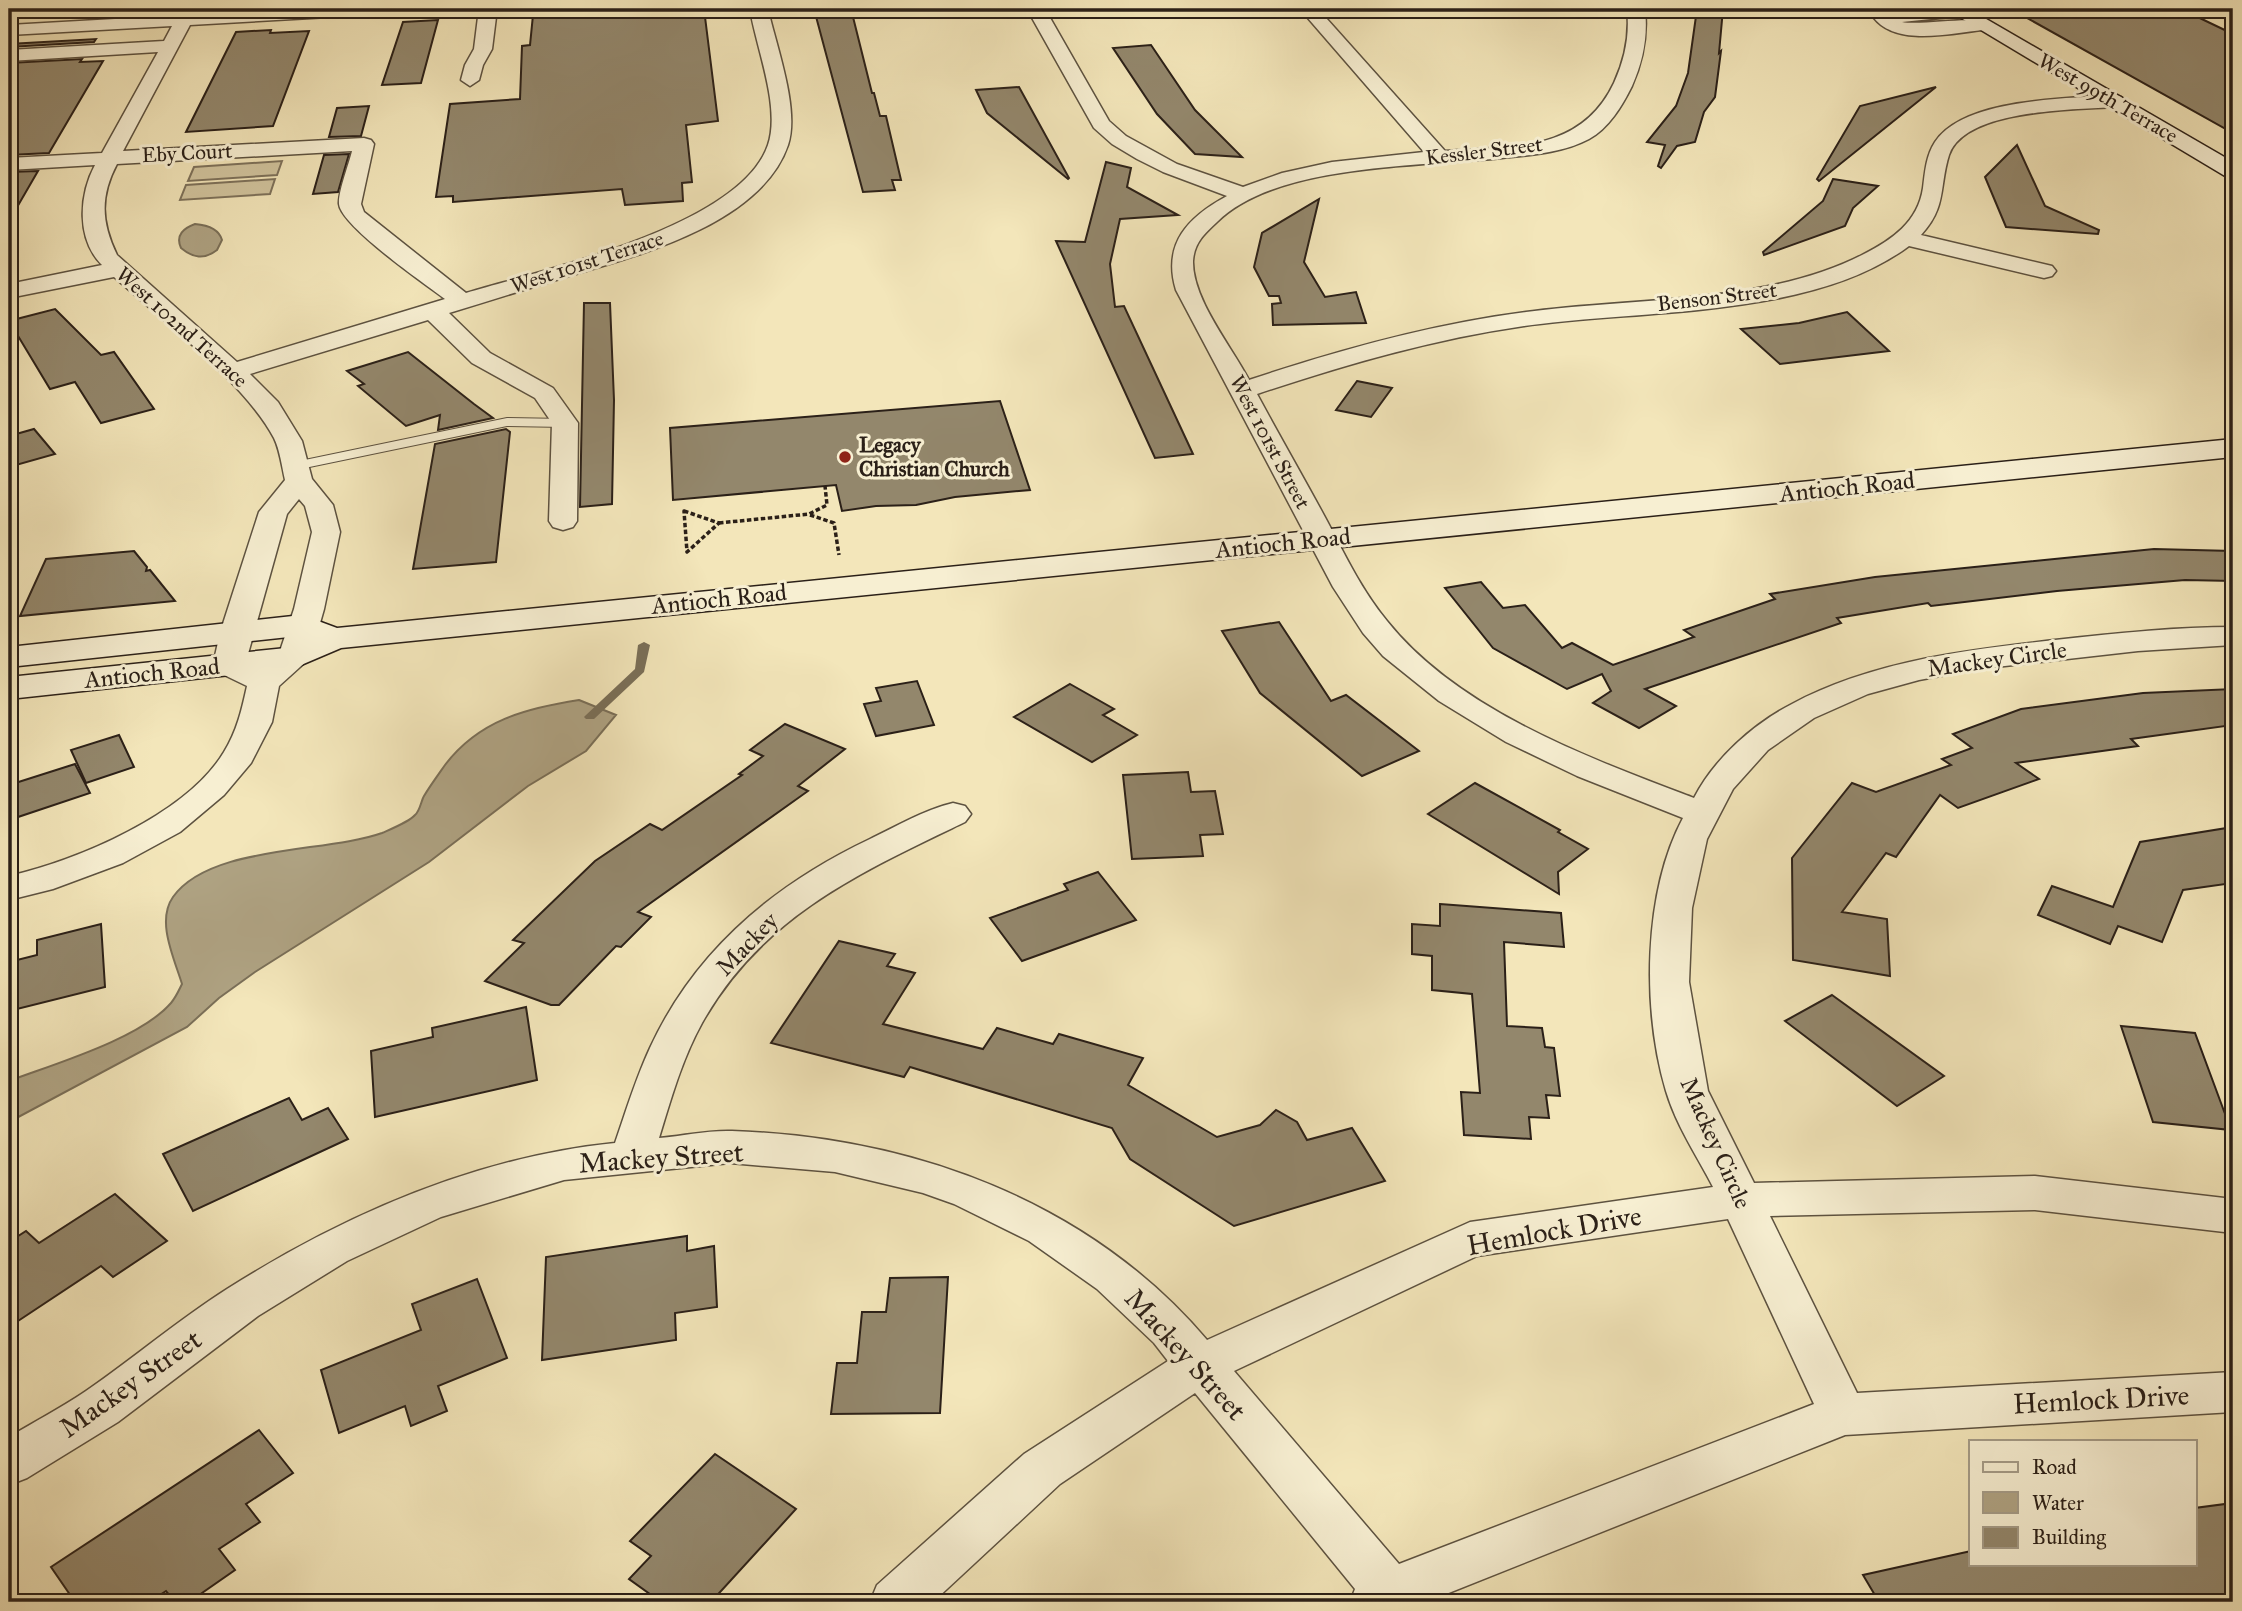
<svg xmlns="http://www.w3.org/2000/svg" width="2242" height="1611" viewBox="0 0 2242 1611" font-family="'IM FELL Great Primer',serif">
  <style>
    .green { fill: #d1c49e; stroke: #7e725b; stroke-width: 2 }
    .water { fill: #afa383; stroke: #7a6f58; stroke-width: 2 }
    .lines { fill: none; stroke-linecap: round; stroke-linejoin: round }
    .stream { fill: #7a6f58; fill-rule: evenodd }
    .building { fill: #93876c; stroke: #2b2018; stroke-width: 2 }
    .lane-casing { stroke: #5d5240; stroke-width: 2 }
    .street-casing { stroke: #5d5240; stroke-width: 3 }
    .secondary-casing { stroke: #2b2018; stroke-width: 3 }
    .path { stroke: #2b2018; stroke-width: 3.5; stroke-dasharray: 4.5 2.5; stroke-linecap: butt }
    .lane { fill: #f7efd2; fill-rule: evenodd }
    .street { fill: #f7efd2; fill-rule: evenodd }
    .secondary { fill: #f7efd2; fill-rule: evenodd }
    .poi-dot { fill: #8f2418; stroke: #f7efd2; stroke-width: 2.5 }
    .labels { text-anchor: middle; stroke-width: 6; stroke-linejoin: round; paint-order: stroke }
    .far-street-label { font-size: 21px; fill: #2b2018; stroke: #f7efd2 }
    .far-poi-label { font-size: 21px; font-weight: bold; fill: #2b2018; stroke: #f7efd2; text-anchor: start }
    .street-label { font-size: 24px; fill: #2b2018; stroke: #f7efd2 }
    .near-street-label { font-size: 28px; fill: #2b2018; stroke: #f7efd2 }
  </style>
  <rect width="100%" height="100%" fill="#f3e6ba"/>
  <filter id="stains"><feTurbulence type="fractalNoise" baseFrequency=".00286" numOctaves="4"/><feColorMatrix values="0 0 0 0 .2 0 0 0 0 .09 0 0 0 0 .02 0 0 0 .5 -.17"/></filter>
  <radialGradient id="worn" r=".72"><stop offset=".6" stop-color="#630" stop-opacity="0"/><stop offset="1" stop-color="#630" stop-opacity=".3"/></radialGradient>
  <g class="green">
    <polygon points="282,161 277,175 188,181 194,167"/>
    <polygon points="275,179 270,194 180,200 186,185"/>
  </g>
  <g class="water">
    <path d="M 195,224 C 206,225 219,229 222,240 L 217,250 C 204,260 193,258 181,248 C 175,235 184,228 195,224 Z"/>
    <path d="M 579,700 L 616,715 L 586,751 L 528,786 L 429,862 L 255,972 L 219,998 L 187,1027 L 9,1122 L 9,1081 C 54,1064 140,1039 171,1003 C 176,997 179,990 182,984 C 174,958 156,921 173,897 C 210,845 326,853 382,833 C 391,829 409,822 415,815 C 420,811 421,801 424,796 C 430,786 438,775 445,765 C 479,720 527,708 579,700 Z"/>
  </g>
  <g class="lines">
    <polygon class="stream" points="644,642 650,645 644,672 594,719 586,719 584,717 586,715 635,669 638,645"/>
  </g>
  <g class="building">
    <polygon points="638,9 704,9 718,121 686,125 692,182 682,183 683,201 625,205 622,189 453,202 453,196 436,197 450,104 520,99 522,46 530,45 533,15"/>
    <polygon points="814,9 851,9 872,93 874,93 880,116 886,116 901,180 892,180 895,190 863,192"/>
    <polygon points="1697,9 1723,9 1719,53 1721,51 1715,97 1704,112 1695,142 1677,146 1661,168 1658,166 1665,145 1647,142 1676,106 1688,73"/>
    <polygon points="2011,9 2181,9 2233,34 2233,133"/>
    <polygon points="438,20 421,83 382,85 403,22"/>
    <polygon points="271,30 270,33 309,31 273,126 186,132 236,32"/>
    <polygon points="96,39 94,42 9,47 9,44"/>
    <polygon points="1151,45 1195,110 1242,157 1195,154 1157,114 1113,48"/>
    <polygon points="82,59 80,62 103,61 49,153 9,155 9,63"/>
    <polygon points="1019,87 1069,178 1068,179 987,113 976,90"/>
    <polygon points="1936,87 1819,181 1817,179 1860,106"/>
    <polygon points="369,106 361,136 329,137 337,108"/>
    <polygon points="2017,145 2045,206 2099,230 2098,234 2006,227 1985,177"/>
    <polygon points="349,154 338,192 313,194 324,155"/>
    <polygon points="1106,162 1131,168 1127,187 1178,215 1120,219 1110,264 1115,307 1124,306 1193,454 1155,458 1056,241 1085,242"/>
    <polygon points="38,171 9,221 9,172"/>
    <polygon points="1833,179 1878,186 1853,208 1845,226 1764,255 1763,252 1823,201"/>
    <polygon points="1319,199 1304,262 1325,297 1356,292 1366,323 1273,325 1272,304 1281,303 1279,296 1269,296 1254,267 1262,233"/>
    <polygon points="584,303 610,303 614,400 612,504 580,507"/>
    <polygon points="55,309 101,355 114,352 154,409 101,423 75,382 50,389 9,321"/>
    <polygon points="1847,312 1889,351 1780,364 1741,329 1799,323"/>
    <polygon points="408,352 474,404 493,418 438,430 440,415 406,426 358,386 364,384 347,371"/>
    <polygon points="1357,381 1392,388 1371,417 1336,410"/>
    <polygon points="1000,401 1030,490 955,497 916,505 876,506 842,511 836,485 673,500 670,428"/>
    <polygon points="34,429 55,454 9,467 9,436"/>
    <polygon points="506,429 510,432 496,562 413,569 435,444"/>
    <polygon points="2154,549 2233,551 2233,581 2185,580 2057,591 1931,606 1928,603 1837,618 1841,623 1645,689 1676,706 1639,728 1593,703 1611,691 1602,674 1567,689 1493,648 1445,588 1481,582 1503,608 1525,605 1562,648 1572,643 1613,665 1694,637 1684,630 1775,599 1770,594 1875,577"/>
    <polygon points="134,551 147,567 146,571 150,570 175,601 20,616 46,559"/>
    <polygon points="1279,622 1331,701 1346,695 1419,751 1362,776 1260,693 1222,631"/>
    <polygon points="917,681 934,725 876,736 864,704 881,701 876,688"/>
    <polygon points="1070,684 1114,709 1103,715 1137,735 1092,762 1014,717"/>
    <polygon points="2233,689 2233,725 2131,739 2138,746 2016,763 2039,779 1958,808 1940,795 1896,857 1886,853 1842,912 1887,919 1890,976 1793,960 1792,858 1852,783 1876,792 1951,765 1942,759 1972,748 1953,734 2021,709 2143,693"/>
    <polygon points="785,724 845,749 798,786 808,791 638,912 651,917 621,947 616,946 559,1005 551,1005 485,981 524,943 513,940 595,861 650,824 662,830 742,775 739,774 763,756 750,750"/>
    <polygon points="119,735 134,767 86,783 71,750"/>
    <polygon points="75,764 90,793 9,820 9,785"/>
    <polygon points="1188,772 1191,792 1215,791 1223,834 1200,835 1203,856 1132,859 1123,775"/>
    <polygon points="1475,783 1560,830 1558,832 1588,849 1558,872 1559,894 1428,814"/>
    <polygon points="2233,827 2233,883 2183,890 2162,942 2118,926 2110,944 2038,915 2052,886 2113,907 2140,842"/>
    <polygon points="1098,872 1136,920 1022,961 990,918 1068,890 1064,884"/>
    <polygon points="1440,904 1561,913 1564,947 1504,942 1507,1026 1542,1028 1545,1047 1554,1048 1560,1096 1546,1095 1549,1118 1529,1117 1531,1139 1464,1135 1461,1092 1480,1093 1472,994 1432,990 1432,956 1412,954 1412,924 1440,926"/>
    <polygon points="101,924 105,987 9,1011 9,962 37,955 37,940"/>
    <polygon points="839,941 895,954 887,966 915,973 883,1024 983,1049 997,1028 1053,1044 1059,1034 1143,1058 1128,1085 1217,1137 1260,1125 1276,1110 1297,1122 1307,1140 1352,1128 1385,1181 1234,1226 1130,1159 1112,1128 910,1067 904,1077 771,1043"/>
    <polygon points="1832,995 1944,1076 1897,1106 1785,1021"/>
    <polygon points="526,1007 537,1080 375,1117 371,1051 433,1037 432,1028"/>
    <polygon points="2121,1026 2195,1033 2231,1130 2153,1122"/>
    <polygon points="289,1098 302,1120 328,1108 348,1139 193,1211 163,1154"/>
    <polygon points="115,1194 167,1241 113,1277 101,1266 9,1327 9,1242 26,1231 39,1243"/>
    <polygon points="687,1236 687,1251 714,1246 717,1307 675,1313 676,1340 542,1360 546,1257"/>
    <polygon points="948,1277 940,1413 831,1414 837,1363 857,1363 862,1312 886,1312 890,1278"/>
    <polygon points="477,1279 507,1358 438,1386 447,1411 411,1426 405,1406 339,1433 321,1370 421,1330 412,1304"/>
    <polygon points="259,1430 293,1473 246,1504 260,1522 219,1549 235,1570 189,1602 175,1602 166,1591 149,1602 75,1602 51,1567"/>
    <polygon points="715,1454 796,1509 711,1602 661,1602 629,1579 651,1556 630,1541"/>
    <polygon points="2233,1503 2233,1602 1879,1602 1863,1575 1971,1551 1971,1564 2195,1564 2195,1508"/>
  </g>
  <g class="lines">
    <g class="lane-casing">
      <polygon id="lane" points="507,418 565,419 572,423 565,427 507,426 295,470 288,466 295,462"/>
    </g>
    <g class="street-casing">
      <g id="street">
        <path d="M 293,9 L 391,9 L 382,14 L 190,25 L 123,151 L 364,138 L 371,140 L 374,144 L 361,204 L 364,212 L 466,293 C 542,270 740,227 768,145 C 781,107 756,47 750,9 L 768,9 C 776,46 800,109 788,145 C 761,224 637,256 566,277 C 527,289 488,301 449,313 L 490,353 L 553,388 L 578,423 L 577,521 L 573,527 L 563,530 L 553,527 L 549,521 L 552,423 L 535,398 L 472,363 L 428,320 L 250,374 L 278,402 L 302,441 L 312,479 L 333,505 L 340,532 L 324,609 L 310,658 L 279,686 L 272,722 L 251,763 L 224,795 L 180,832 L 123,863 L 53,889 L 9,900 L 9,876 C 77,861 187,814 224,752 C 237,731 242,709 247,686 L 218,672 L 213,665 L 220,633 L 259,512 L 285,480 C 282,467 280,450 274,438 C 245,383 162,320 114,277 L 9,298 L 9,284 L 102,265 C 76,239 79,195 95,165 L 9,170 L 9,158 L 102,153 L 158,52 L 9,61 L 9,50 L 164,41 L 172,26 L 9,35 L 9,25 ZM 352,151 C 349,164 338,192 339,204 C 341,226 425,284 445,299 L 237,362 L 117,255 C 101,222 100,196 117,164 ZM 299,499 L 305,506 L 312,532 L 294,609 L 279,654 L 262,668 L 246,661 L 287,514 Z"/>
        <polygon points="479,9 497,9 492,49 483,65 479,80 470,86 461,80 465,65 474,49"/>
        <path d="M 1027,9 L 1045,9 L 1109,121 L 1126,136 L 1177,164 L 1243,187 L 1282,173 L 1332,162 L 1424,152 L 1300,9 L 1318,9 L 1445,151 C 1512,146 1581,153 1614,83 C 1625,59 1630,35 1627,9 L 1645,9 C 1648,37 1643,61 1632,86 C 1622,106 1609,128 1589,139 C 1563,153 1530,155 1502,158 C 1421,167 1277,163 1217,222 C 1205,233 1194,243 1193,261 C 1192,299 1232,347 1249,380 C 1339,350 1432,324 1526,312 C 1633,297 1764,305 1862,255 C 1892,240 1918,222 1923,188 C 1925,172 1926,156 1935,142 C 1964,98 2066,99 2114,95 L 2121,97 L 2124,101 L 2114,107 C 2074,110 1965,109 1949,155 C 1939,187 1947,207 1921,235 L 2052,266 L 2056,271 L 2052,276 L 2044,278 L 1909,246 C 1811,319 1642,309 1524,326 C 1433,339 1344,365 1257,394 C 1280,437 1304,478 1327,521 C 1345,555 1362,591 1387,621 C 1459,711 1589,758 1694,798 C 1714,759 1753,724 1792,704 C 1874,660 1973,649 2064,639 C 2120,633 2177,627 2233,627 L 2233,645 L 2138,651 L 1978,669 L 1919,680 L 1868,694 L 1814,718 L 1768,750 L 1733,789 L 1707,839 L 1692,908 L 1689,982 L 1708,1091 L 1754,1183 L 2035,1176 L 2233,1199 L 2233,1233 L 2035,1210 L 1770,1216 L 1857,1393 L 2233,1372 L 2233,1412 L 1845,1435 L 1426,1602 L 1350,1602 L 1355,1589 L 1195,1393 L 1060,1484 L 933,1602 L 870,1602 L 877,1585 L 1024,1454 L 1168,1361 L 1154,1343 L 1097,1289 L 1029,1241 L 954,1204 L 923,1193 L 835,1172 L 730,1163 L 564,1180 L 441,1217 L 347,1261 L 258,1316 L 118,1422 L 27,1478 L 9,1485 L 9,1437 C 34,1422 61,1408 86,1391 C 134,1358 178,1320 227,1289 C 344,1215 476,1157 615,1143 C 626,1111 636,1078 650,1048 C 695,950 775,884 870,839 C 897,826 924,810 953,803 L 965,806 L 971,814 L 965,822 C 861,872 762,916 702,1023 C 682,1059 671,1099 659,1138 C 683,1136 708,1130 732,1131 C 912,1137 1089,1201 1207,1340 L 1470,1222 L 1713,1187 C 1697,1156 1676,1125 1666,1091 C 1642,1010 1643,893 1683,818 L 1577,776 L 1506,742 L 1439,701 L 1383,656 L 1363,633 L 1333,587 L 1176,290 C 1162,244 1188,217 1227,196 L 1163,172 L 1137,159 L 1112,144 L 1094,128 ZM 1728,1219 L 1814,1404 L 1399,1564 L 1234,1371 L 1477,1256 Z"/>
        <path d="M 1927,9 L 1967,9 L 1969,11 L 1960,16 L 1902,22 C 1922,26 1982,14 1992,25 L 1983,30 C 1952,33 1897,47 1874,18 L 1883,13 Z"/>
      </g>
    </g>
    <g class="secondary-casing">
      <g id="secondary">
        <polygon points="1946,9 1969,9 2233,162 2233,178 2225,176"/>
        <polygon points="2233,439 2233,457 341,648 294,668 9,699 9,677 286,648 305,639 298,636 9,667 9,647 302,615 337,628"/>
      </g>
    </g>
    <g class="path">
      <polygon points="684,511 719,523 687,552"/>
      <polyline points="810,515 834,523 839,555"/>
      <polyline points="719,523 809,514 827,505 825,486"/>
    </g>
    <use href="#lane" class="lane"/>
    <use href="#street" class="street"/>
    <use href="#secondary" class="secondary"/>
  </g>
  <circle class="poi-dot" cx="845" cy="457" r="7"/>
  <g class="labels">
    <g class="far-street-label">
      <text transform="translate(2108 98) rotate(30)" y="7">West 99th Terrace</text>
      <text transform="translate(1484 151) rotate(-7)" y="7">Kessler Street</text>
      <text transform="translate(187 153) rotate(-3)" y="7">Eby Court</text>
      <text transform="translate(587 262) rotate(-18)" y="7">West 101st Terrace</text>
      <text transform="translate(1717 297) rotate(-7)" y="7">Benson Street</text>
      <text transform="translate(182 327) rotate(42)" y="7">West 102nd Terrace</text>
      <text transform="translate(1270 442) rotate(62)" y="7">West 101st Street</text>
    </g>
    <g class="far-poi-label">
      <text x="859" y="452">Legacy<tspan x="859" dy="24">Christian Church</tspan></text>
    </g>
    <g class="street-label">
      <text transform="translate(1847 487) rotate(-6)" y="8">Antioch Road</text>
      <text transform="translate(1283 543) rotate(-6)" y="8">Antioch Road</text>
      <text transform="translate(719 599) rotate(-6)" y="8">Antioch Road</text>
      <text transform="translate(1997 659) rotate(-8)" y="8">Mackey Circle</text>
      <text transform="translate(152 673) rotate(-6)" y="8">Antioch Road</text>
      <text transform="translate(747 944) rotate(-46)" y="8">Mackey</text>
      <text transform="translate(1716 1143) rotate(66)" y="8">Mackey Circle</text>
    </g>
    <g class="near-street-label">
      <text transform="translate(661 1157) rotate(-4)" y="10">Mackey Street</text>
      <text transform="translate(1554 1230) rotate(-10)" y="10">Hemlock Drive</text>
      <text transform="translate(1186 1354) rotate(48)" y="10">Mackey Street</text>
      <text transform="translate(130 1383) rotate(-35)" y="10">Mackey Street</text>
      <text transform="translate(2101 1399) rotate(-3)" y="10">Hemlock Drive</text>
    </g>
  </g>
  <rect width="2242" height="1611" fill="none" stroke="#f3e6ba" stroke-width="35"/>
  <rect x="10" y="10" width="2221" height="1590" fill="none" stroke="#2b2018" stroke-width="3.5"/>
  <rect x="18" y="18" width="2207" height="1576" fill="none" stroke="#2b2018" stroke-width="2"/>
  <rect x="1969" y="1440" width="228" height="126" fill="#f7efd2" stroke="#a59c88" stroke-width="2"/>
  <rect x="1983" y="1462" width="35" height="10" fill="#f7efd2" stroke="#a59c88" stroke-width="2"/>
  <text x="2032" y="1474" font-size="21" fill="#2b2018">Road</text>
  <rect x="1983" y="1492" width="35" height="21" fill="#afa383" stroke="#a59c88" stroke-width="2"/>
  <text x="2032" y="1510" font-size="21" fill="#2b2018">Water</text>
  <rect x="1983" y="1527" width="35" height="21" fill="#93876c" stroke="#a59c88" stroke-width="2"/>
  <text x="2032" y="1544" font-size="21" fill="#2b2018">Building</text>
  <rect width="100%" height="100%" filter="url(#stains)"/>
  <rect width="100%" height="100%" fill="url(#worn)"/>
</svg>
